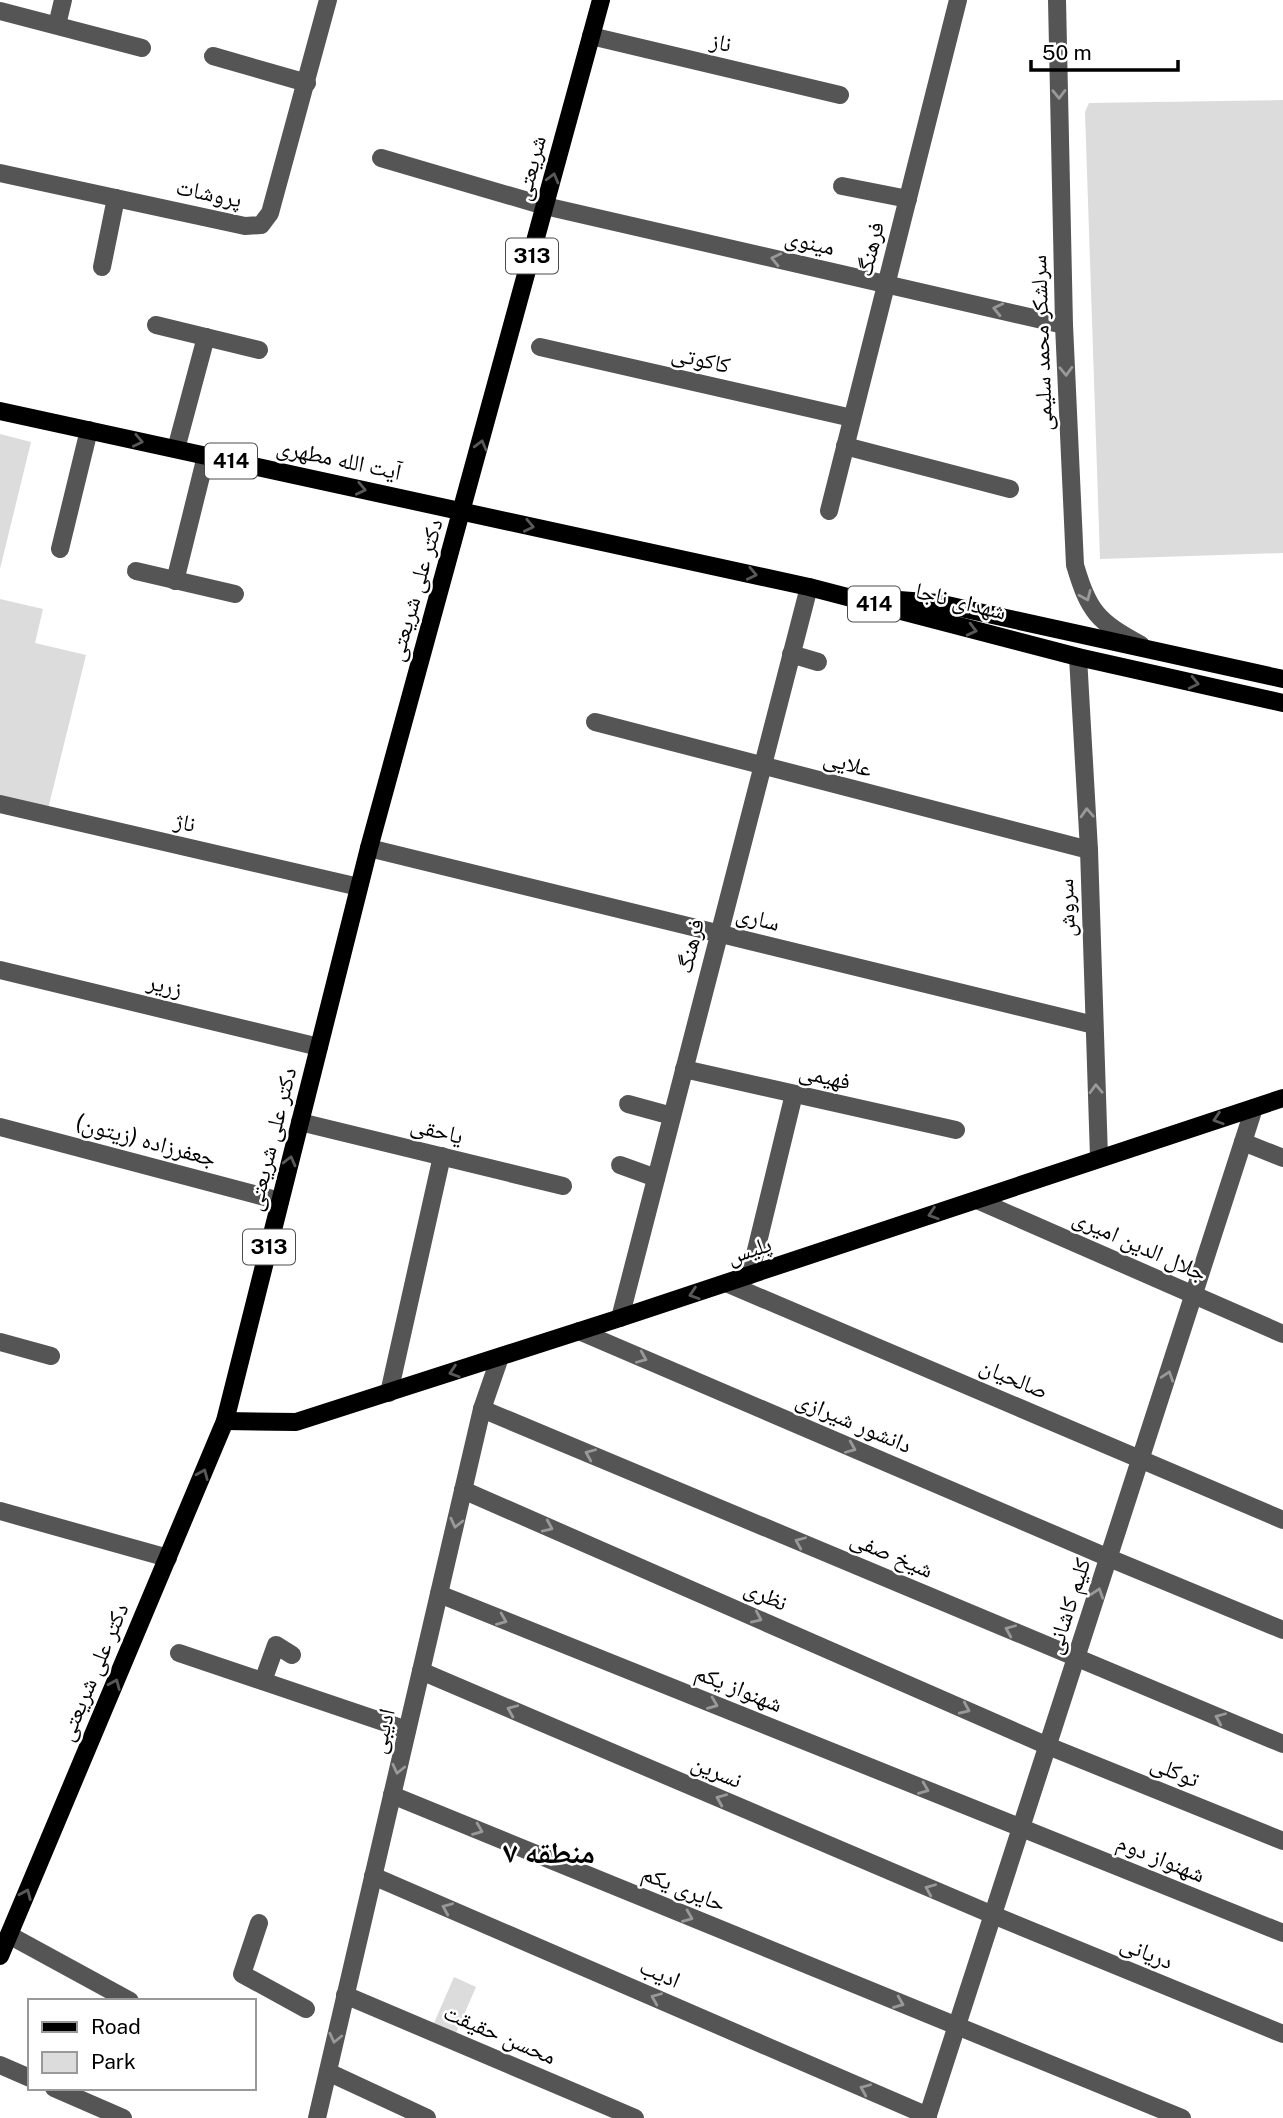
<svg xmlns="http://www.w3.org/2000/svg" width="1283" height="2118" viewBox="0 0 1283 2118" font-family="'Public Sans','Noto Naskh Arabic',sans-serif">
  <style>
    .green { fill: #dcdcdc }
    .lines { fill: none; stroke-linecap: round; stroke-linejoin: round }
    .minor { stroke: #555; stroke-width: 18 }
    .major { stroke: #000; stroke-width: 18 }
    .oneway { stroke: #999 }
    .oneway2 { stroke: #595959 }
    .labels { text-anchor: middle; stroke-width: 5; stroke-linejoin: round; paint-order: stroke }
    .shield { fill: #fff; stroke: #4c4c4c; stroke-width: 2 }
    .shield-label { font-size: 21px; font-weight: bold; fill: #000 }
    .street-label { font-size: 23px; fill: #000; stroke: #fff }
    .district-label { font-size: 30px; font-weight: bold; fill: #000; stroke: #fff }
  </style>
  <rect width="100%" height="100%" fill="#fff"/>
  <g class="green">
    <polygon points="1283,100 1283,553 1100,559 1085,112 1089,103"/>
    <polygon points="0,434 31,442 0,569"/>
    <polygon points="0,599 43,609 35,643 86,655 48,809 0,797"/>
    <polygon points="454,1977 476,1987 456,2033 434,2023"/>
  </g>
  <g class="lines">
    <g class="minor">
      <path d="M 1057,0 L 1064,325 L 1075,565 C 1089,612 1097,621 1141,645"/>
      <polyline points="0,11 142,48"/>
      <polyline points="57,25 63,0"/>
      <polyline points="591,36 840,95"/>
      <polyline points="213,56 307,83"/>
      <polyline points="381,158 545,206 1064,325"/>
      <polyline points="0,173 245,226 261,225 270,213 328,0"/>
      <polyline points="842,186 908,199"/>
      <polyline points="102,267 116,198"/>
      <polyline points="156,325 259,350"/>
      <polyline points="540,347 852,418"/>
      <polyline points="845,446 1010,489"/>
      <polyline points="176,449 206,337"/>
      <polyline points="829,511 958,0"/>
      <polyline points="60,549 89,430"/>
      <polyline points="136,571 235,594"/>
      <polyline points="175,581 206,456"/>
      <polyline points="791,654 818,662"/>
      <polyline points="1078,657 1089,850 1099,1157"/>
      <polyline points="595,722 1089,850"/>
      <polyline points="0,804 359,887"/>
      <polyline points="369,848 1094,1025"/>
      <polyline points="0,970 319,1047"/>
      <polyline points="684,1069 956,1130"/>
      <polyline points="628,1104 672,1116"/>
      <polyline points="300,1122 563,1186"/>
      <polyline points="0,1127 280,1201"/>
      <polyline points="1243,1142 1283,1158"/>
      <polyline points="620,1165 656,1178"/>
      <polyline points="977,1200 1283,1334"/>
      <polyline points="750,1275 794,1094"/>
      <polyline points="726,1283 1283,1520"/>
      <polyline points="620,1318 809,587"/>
      <polyline points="579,1331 1109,1558 1283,1630"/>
      <polyline points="0,1342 51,1356"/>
      <polyline points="389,1393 442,1156"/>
      <polyline points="482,1409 1283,1744"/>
      <polyline points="463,1490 1048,1746 1283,1841"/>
      <polyline points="0,1511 168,1558"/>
      <polyline points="439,1594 1283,1933"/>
      <polyline points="179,1653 407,1730"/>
      <polyline points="421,1671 993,1915 1283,2034"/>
      <polyline points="263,1681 276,1645 292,1655"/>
      <polyline points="392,1795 1182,2118"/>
      <polyline points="373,1876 928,2116"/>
      <polyline points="259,1923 242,1974 306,2009"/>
      <polyline points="9,1935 130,2001"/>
      <polyline points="345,1995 635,2118"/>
      <polyline points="0,2065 30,2078"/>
      <polyline points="328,2072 427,2118"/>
      <polyline points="54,2088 123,2118"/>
      <polyline points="317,2118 482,1409 500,1357"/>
      <polyline points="927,2118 1254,1108"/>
    </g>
    <g class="major">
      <polyline points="0,411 809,587 1078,657 1283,703"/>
      <polyline points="886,599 938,603 1283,679"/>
      <polyline points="225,1421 296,1422 620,1318 1283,1098"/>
      <polyline points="0,1956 225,1421 369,848 601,0"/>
    </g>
  </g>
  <defs><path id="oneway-chevron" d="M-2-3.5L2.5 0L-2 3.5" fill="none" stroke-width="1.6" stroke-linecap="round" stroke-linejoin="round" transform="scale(1.75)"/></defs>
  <g class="oneway">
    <use href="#oneway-chevron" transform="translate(1059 94) rotate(89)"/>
    <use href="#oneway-chevron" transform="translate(776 259) rotate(-167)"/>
    <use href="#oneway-chevron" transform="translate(998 309) rotate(-167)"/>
    <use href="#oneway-chevron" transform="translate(1066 371) rotate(88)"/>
    <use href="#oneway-chevron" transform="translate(1086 596) rotate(66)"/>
    <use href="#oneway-chevron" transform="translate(1087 813) rotate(-93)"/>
    <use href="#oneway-chevron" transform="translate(1096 1089) rotate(-92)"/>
    <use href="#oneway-chevron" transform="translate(642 1358) rotate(23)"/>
    <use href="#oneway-chevron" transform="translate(1168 1376) rotate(-72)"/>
    <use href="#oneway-chevron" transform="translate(851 1448) rotate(23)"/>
    <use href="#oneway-chevron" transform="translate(590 1454) rotate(-157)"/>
    <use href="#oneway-chevron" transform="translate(456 1523) rotate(103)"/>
    <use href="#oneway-chevron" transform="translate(548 1527) rotate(24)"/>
    <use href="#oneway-chevron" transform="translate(800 1542) rotate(-157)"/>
    <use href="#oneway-chevron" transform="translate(1098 1593) rotate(-72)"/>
    <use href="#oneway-chevron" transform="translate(757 1618) rotate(24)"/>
    <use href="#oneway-chevron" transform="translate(502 1620) rotate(22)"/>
    <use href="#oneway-chevron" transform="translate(1010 1630) rotate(-157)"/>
    <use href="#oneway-chevron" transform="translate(713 1704) rotate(22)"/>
    <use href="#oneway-chevron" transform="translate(965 1709) rotate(24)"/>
    <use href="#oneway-chevron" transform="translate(512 1710) rotate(-157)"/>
    <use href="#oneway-chevron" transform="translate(1220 1718) rotate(-157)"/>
    <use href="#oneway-chevron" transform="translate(398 1769) rotate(103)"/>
    <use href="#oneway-chevron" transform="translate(924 1789) rotate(22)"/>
    <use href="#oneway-chevron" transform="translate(721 1799) rotate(-157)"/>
    <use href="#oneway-chevron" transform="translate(478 1830) rotate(22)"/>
    <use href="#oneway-chevron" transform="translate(930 1889) rotate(-157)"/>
    <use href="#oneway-chevron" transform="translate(447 1908) rotate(-157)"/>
    <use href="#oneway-chevron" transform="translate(688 1917) rotate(22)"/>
    <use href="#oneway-chevron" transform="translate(656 1998) rotate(-157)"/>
    <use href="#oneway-chevron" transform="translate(899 2003) rotate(22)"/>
    <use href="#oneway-chevron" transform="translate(335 2038) rotate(103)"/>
    <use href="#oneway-chevron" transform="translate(865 2089) rotate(-157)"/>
  </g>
  <g class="oneway2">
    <use href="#oneway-chevron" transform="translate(553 178) rotate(-75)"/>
    <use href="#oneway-chevron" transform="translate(138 441) rotate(12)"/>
    <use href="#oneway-chevron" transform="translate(481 445) rotate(-75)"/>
    <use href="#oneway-chevron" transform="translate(361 489) rotate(12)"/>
    <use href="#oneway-chevron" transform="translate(529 526) rotate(12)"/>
    <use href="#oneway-chevron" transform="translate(752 574) rotate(12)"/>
    <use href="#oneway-chevron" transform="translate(972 630) rotate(14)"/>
    <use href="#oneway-chevron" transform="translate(1194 683) rotate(13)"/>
    <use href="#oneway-chevron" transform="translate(1218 1119) rotate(162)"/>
    <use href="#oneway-chevron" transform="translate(290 1161) rotate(-76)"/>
    <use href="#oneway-chevron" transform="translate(933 1214) rotate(162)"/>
    <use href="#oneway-chevron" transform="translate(694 1294) rotate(162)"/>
    <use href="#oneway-chevron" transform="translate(454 1372) rotate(162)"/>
    <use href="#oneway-chevron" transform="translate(203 1474) rotate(-67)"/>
    <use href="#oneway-chevron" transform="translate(115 1684) rotate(-67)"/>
    <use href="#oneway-chevron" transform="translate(26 1894) rotate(-67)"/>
  </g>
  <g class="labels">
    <g class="shield">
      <rect x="506" y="238.5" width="52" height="35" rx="5"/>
      <rect x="205" y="443.5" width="52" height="35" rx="5"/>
      <rect x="848" y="586.5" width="52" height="35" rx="5"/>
      <rect x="243" y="1229.5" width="52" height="35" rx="5"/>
    </g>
    <g class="shield-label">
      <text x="532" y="263">313</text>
      <text x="231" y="468">414</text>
      <text x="874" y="611">414</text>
      <text x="269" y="1254">313</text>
    </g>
    <g class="street-label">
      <text transform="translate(721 42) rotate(13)" y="8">ناز</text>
      <text transform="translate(530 168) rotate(-75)" y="8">شریعتی</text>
      <text transform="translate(209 193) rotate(12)" y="8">پروشات</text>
      <text transform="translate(810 242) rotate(13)" y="8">مینوی</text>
      <text transform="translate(870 249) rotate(-76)" y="8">فرهنگ</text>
      <text transform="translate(1041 343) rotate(-92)" y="8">سرلشکر محمد سلیمی</text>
      <text transform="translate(701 359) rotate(13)" y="8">کاکوتی</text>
      <text transform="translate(339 459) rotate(12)" y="8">آیت الله مطهری</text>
      <text transform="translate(415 590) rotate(-74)" y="8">دکتر علی شریعتی</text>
      <text transform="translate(961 601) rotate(14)" y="8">شهدای ناجا</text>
      <text transform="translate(848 763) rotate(15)" y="8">علایی</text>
      <text transform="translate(185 822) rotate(13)" y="8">ناژ</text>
      <text transform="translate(1066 908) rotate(-92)" y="8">سروش</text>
      <text transform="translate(758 918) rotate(14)" y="8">ساری</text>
      <text transform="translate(690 946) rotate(-76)" y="8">فرهنگ</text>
      <text transform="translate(165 985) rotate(14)" y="8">زریر</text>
      <text transform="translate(825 1076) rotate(13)" y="8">فهیمی</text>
      <text transform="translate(437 1130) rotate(14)" y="8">یاحقی</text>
      <text transform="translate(271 1139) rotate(-76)" y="8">دکتر علی شریعتی</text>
      <text transform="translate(146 1140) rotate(15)" y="8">جعفرزاده (زیتون)</text>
      <text transform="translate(1140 1245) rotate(24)" y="8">جلال الدین امیری</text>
      <text transform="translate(749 1250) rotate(-18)" y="8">پلیس</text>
      <text transform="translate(1014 1378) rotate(23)" y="8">صالحیان</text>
      <text transform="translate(854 1422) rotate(23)" y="8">دانشور شیرازی</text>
      <text transform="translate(892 1554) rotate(23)" y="8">شیخ صفی</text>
      <text transform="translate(766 1595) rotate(24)" y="8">نظری</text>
      <text transform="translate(1068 1606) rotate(-72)" y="8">کلیم کاشانی</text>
      <text transform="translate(93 1672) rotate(-67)" y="8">دکتر علی شریعتی</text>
      <text transform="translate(739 1688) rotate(22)" y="8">شهنواز یکم</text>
      <text transform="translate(382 1731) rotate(-77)" y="8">ادیبی</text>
      <text transform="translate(717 1771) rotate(23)" y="8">نسرین</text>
      <text transform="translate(1175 1771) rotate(22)" y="8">توکلی</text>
      <text transform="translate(1161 1858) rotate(22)" y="8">شهنواز دوم</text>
      <text transform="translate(684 1888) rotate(22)" y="8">حایری یکم</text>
      <text transform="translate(1147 1952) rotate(22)" y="8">دریانی</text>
      <text transform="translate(660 1973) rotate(23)" y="8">ادیب</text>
      <text transform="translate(500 2034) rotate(23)" y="8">محسن حقیقت</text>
    </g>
    <g class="district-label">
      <text x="549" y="1863">منطقه ۷</text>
    </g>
  </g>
  <rect x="28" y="1999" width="228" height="91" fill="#ffffff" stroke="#999999" stroke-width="2"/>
  <rect x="42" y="2022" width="35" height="10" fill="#000000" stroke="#999999" stroke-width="2"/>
  <text x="91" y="2034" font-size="21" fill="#000000">Road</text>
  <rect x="42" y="2052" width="35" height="21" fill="#dcdcdc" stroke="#999999" stroke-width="2"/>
  <text x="91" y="2069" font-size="21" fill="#000000">Park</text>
  <path d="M1031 60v10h147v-10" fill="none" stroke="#000000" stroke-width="3.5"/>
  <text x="1042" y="60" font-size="21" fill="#000000" stroke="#ffffff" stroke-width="5" paint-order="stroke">50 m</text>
</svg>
